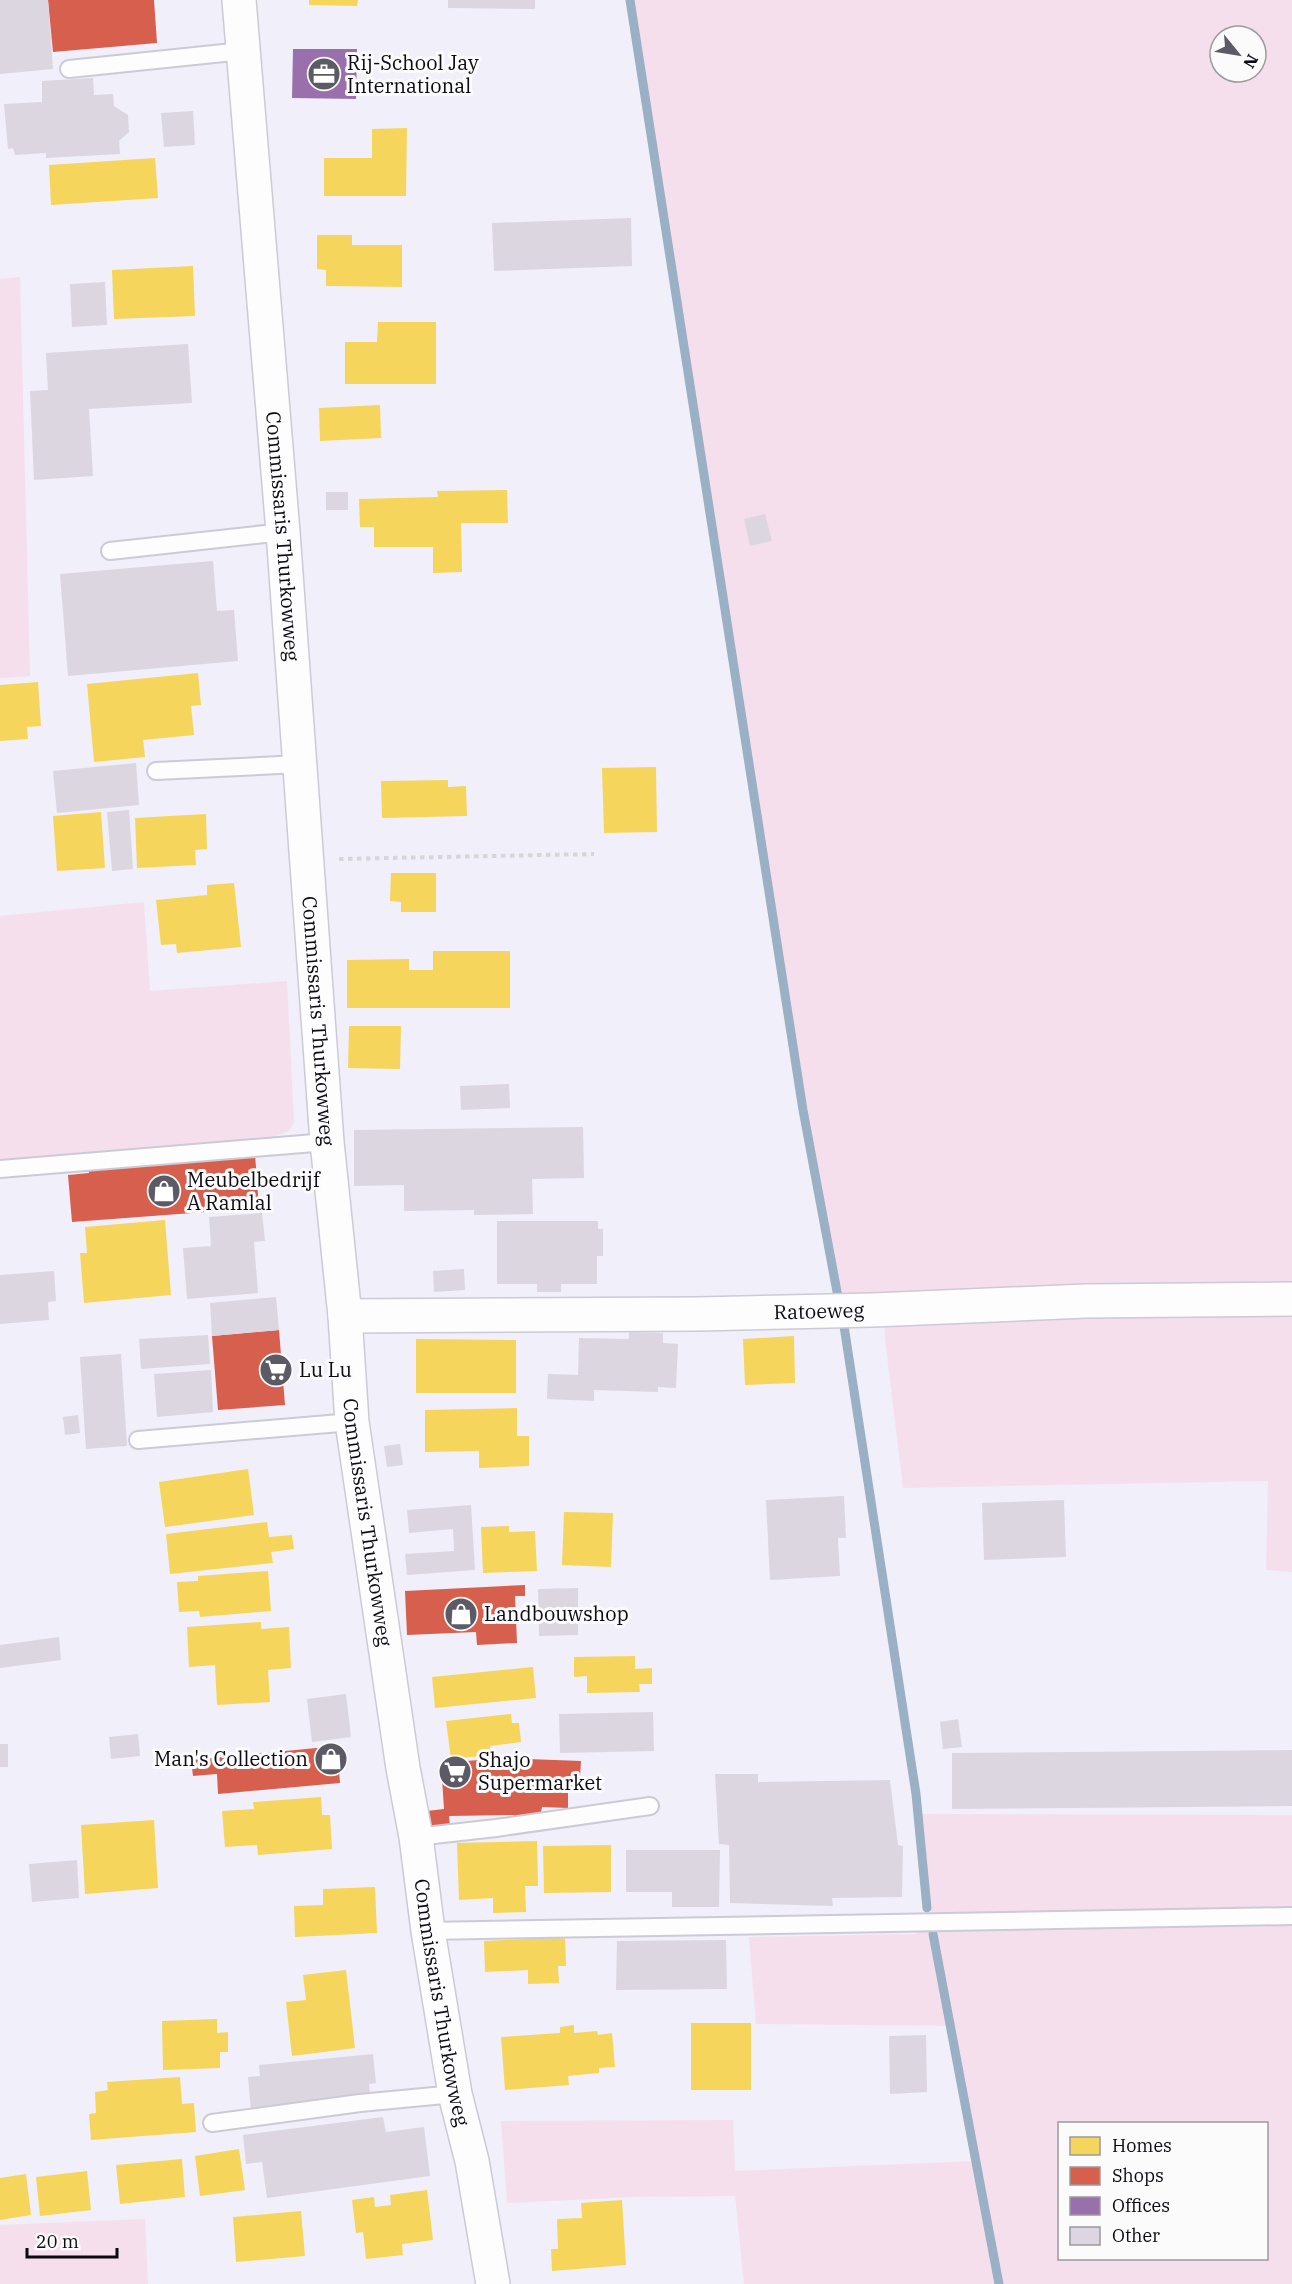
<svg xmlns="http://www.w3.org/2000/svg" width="1292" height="2284" viewBox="0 0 1292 2284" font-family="'IBM Plex Serif',serif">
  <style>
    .green { fill: #f5dfed; fill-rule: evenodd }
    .homes { fill: #f6d55c }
    .shops { fill: #d6604d }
    .offices { fill: #9970ab }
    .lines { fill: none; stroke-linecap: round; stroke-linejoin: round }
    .stream { stroke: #9ab0c5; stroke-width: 9 }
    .building { fill: #dcd6e1 }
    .service-casing { stroke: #cccad4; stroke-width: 20 }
    .minor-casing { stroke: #cccad4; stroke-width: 36 }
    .secondary-casing { stroke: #cccad4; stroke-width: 36 }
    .path { stroke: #d6d6d8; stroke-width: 4; stroke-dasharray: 4.5 4.5; stroke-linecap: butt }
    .service { stroke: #fdfdfe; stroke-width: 16 }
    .minor { stroke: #fdfdfe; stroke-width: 33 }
    .secondary { stroke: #fdfdfe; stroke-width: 33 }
    .labels { text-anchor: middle; stroke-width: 6; stroke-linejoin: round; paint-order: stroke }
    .poi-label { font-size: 20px; fill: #0c0a13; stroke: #fbfbfb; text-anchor: start }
    .street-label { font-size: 20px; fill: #0c0a13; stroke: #fbfbfb }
  </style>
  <rect width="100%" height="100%" fill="#f1eff9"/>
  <g class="green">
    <path d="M 630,0 L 1292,0 L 1292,1291 L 838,1297 L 803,1110 ZM 1220,36 L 1256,36 L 1256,72 L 1220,72 Z"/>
    <polygon points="20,277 30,676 0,678 0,279"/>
    <polygon points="144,902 150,991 287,981 294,1122 289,1131 263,1141 0,1162 0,916"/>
    <polygon points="1292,1309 1292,1572 1266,1570 1268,1481 903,1488 885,1339 885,1328 890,1321"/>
    <polygon points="920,1814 1292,1815 1292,1910 1119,1913 931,1913"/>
    <path d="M 1292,1923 L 1292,2284 L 744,2284 L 735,2196 L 632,2197 L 507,2203 L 501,2121 L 733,2120 L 735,2171 L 975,2161 L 950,2026 L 756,2024 L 749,1937 L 916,1934 L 918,1927 ZM 1060,2124 L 1266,2124 L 1266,2258 L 1060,2258 Z"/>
    <polygon points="145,2219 148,2284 0,2284 0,2225"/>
  </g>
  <g class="homes">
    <polygon points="309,0 358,0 357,6 309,5"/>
    <polygon points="407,128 406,196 324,196 324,158 372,158 372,129"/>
    <polygon points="155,158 158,198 51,205 49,165"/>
    <polygon points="317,235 352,235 352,245 402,245 402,287 326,286 326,270 317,269"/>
    <polygon points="193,266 195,316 114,319 112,270"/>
    <polygon points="378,322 436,322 436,384 345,384 345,342 377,342"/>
    <polygon points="380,405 381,438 320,441 319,408"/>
    <polygon points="507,490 508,523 461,523 462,572 433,573 433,547 374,547 374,527 360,527 359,499 438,497 437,491"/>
    <polygon points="198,673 201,705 191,706 194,735 143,740 145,757 94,762 87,684"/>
    <polygon points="38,682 41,726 27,727 28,739 0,741 0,685"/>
    <polygon points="656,767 657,832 604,833 602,768"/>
    <polygon points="448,780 448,787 466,786 467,816 382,818 381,781"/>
    <polygon points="101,812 105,868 57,871 53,816"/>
    <polygon points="206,814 207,849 195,850 196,865 137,868 135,818"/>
    <polygon points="391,873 436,873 436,912 401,912 401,902 390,901"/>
    <polygon points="234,883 241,947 177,953 176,944 161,945 156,900 207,895 207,885"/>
    <polygon points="433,951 510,951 510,1008 347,1008 347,960 409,959 409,970 433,970"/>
    <polygon points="349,1026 401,1026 400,1069 348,1068"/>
    <polygon points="165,1220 171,1295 84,1303 80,1253 87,1253 85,1227"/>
    <polygon points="794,1336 795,1383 745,1385 743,1339"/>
    <polygon points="416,1339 516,1340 516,1393 416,1393"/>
    <polygon points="517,1408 517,1436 529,1436 529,1466 479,1468 479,1451 425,1452 425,1410"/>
    <polygon points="248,1469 254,1515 165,1527 159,1482"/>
    <polygon points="564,1512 613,1513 611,1567 562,1565"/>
    <polygon points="267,1522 269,1537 292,1535 294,1549 271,1552 273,1563 170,1574 166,1534"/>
    <polygon points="509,1526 509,1532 535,1531 537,1571 483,1573 481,1527"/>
    <polygon points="268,1571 271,1611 200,1617 199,1611 179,1612 177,1582 198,1581 198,1576"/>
    <polygon points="261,1622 261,1629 289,1627 291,1668 268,1670 270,1702 217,1705 215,1665 189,1667 187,1627"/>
    <polygon points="635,1656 635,1669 652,1668 652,1684 639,1684 640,1692 587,1693 587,1676 574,1677 574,1657"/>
    <polygon points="533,1667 536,1698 435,1708 432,1677"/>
    <polygon points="511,1714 512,1723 519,1723 521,1742 490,1746 491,1755 451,1759 446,1721"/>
    <polygon points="321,1797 322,1815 330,1815 332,1849 258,1855 257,1845 225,1847 222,1811 254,1809 253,1802"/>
    <polygon points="154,1820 158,1888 85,1894 81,1825"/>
    <polygon points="537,1841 538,1886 525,1886 526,1912 493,1913 493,1898 459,1900 457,1843"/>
    <polygon points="611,1845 611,1892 544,1893 543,1846"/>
    <polygon points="375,1887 377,1933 295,1937 294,1906 323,1905 323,1889"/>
    <polygon points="565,1937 566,1966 558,1966 559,1983 528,1984 528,1970 485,1972 484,1941"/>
    <polygon points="346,1970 355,2048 292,2056 286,2002 306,2000 303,1975"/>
    <polygon points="217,2019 217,2033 228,2032 228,2052 220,2052 220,2068 163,2070 162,2021"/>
    <rect x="691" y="2023" width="60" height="67"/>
    <polygon points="574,2025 574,2033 597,2031 598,2035 612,2033 615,2067 599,2068 599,2073 568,2076 569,2085 505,2090 501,2037 560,2033 560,2027"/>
    <polygon points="180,2077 182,2104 194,2103 196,2132 91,2140 89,2114 96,2113 95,2092 108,2090 107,2082"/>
    <polygon points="239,2149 245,2190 200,2196 195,2156"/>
    <polygon points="182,2159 185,2197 120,2204 116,2165"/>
    <polygon points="87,2171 91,2210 40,2216 36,2177"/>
    <polygon points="26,2174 31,2215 0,2220 0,2178"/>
    <polygon points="427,2190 433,2240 402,2244 403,2255 366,2259 363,2232 356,2233 352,2200 374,2197 375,2207 391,2205 390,2195"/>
    <polygon points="622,2200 626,2265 552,2271 551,2249 558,2249 557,2219 582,2218 581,2203"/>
    <polygon points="301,2211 305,2256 236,2262 233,2217"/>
  </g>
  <g class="shops">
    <polygon points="48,0 154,0 157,43 53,52"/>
    <polygon points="255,1154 259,1208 72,1222 68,1175 89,1173 88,1166"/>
    <polygon points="279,1330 285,1405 218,1410 212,1336"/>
    <polygon points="525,1585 525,1596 515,1596 517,1643 477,1645 476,1632 407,1635 405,1591"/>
    <polygon points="337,1746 340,1783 218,1794 217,1774 193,1776 191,1760"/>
    <polygon points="504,1758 581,1761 579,1792 568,1792 568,1808 542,1807 540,1818 515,1820 514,1815 449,1816 450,1827 428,1830 427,1811 444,1809 441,1763"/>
  </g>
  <polygon class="offices" points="293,49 357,49 356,99 292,98"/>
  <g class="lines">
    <g class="stream">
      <polyline points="630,0 803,1110 838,1297"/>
      <polyline points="844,1326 916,1794 927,1908"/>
      <polyline points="933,1934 999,2284"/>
    </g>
  </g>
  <g class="building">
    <polygon points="0,0 48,0 53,69 0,74"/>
    <polygon points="448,0 535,0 535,9 448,8"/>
    <polygon points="93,78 94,95 113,94 114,106 128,115 129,132 119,141 120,154 46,158 46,153 15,155 13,148 8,149 4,104 42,102 42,81"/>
    <polygon points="193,111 195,145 164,147 161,113"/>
    <polygon points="631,218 632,266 494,271 492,223"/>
    <polygon points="105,282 107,325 72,327 70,284"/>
    <polygon points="188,344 192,403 89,409 93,476 34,480 30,391 48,390 46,353"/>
    <rect x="326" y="492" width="22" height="18"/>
    <polygon points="765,514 772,541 750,546 744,519"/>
    <polygon points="213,561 217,611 234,610 238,661 68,676 60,574"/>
    <polygon points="136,763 139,805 57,813 53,771"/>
    <polygon points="129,810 133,869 112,871 107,812"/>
    <polygon points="509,1084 510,1108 461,1110 460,1086"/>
    <polygon points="583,1127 584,1178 532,1179 533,1214 474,1215 474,1210 404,1211 404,1185 354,1186 354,1130"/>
    <polygon points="262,1213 265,1241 254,1242 258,1293 187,1299 183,1248 211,1246 209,1217"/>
    <polygon points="497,1221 598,1221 598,1229 603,1229 603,1256 597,1256 597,1284 561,1284 561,1292 537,1292 537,1284 497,1284"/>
    <polygon points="464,1269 465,1290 434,1292 433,1271"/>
    <polygon points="54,1271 56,1301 48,1302 49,1320 0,1324 0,1275"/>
    <polygon points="276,1297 279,1330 212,1336 210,1303"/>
    <polygon points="629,1332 663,1333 663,1343 678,1344 676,1388 658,1387 658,1392 594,1390 594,1401 547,1399 548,1374 578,1375 579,1338 629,1339"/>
    <polygon points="208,1335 210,1364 141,1369 139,1339"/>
    <polygon points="121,1354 127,1446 86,1449 80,1357"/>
    <polygon points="211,1370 213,1412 157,1417 154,1374"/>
    <polygon points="78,1415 80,1433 65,1435 63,1417"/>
    <polygon points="400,1444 403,1465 387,1467 384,1446"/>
    <polygon points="844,1496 846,1538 838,1538 840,1576 770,1580 766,1500"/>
    <polygon points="1064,1500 1066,1557 984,1560 982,1503"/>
    <polygon points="471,1505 475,1570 407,1575 405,1554 454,1551 453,1529 409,1533 407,1510"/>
    <polygon points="578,1588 578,1635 539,1636 538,1589"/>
    <polygon points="59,1637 61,1660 0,1668 0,1645"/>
    <polygon points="346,1694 351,1737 312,1742 307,1699"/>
    <polygon points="653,1712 654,1751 560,1753 559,1714"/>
    <polygon points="958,1719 962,1747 943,1749 940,1722"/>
    <polygon points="138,1734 140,1756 111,1759 109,1737"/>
    <rect x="0" y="1744" width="8" height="23"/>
    <polygon points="1292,1750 1292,1806 952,1809 952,1753"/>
    <polygon points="715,1774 758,1774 758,1782 890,1780 898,1845 903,1846 902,1897 832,1898 833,1906 730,1903 729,1845 719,1844"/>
    <polygon points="626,1850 720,1850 719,1907 672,1907 672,1892 626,1892"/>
    <polygon points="77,1860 79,1898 32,1902 29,1864"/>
    <polygon points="726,1940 727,1989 616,1990 617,1941"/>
    <polygon points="926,2035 927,2092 890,2094 889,2036"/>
    <polygon points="373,2054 376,2083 369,2084 370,2095 310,2101 311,2105 251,2111 248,2077 260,2076 259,2065"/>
    <polygon points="383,2117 386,2132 424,2127 430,2176 267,2198 262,2162 246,2164 243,2135"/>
  </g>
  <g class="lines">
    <g class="service-casing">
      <g id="service">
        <polyline points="69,69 243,51"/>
        <polyline points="110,551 283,532"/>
        <polyline points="156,771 300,764"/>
        <polyline points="0,1169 327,1142"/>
        <polyline points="138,1440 352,1422"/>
        <polyline points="416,1837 496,1828 650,1806"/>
        <polyline points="428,1931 1292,1916"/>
        <polyline points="212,2123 360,2103 455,2094"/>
      </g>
    </g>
    <g class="minor-casing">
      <g id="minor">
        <path id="s1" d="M 345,1316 L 698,1314 L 873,1310 L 1086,1301 L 1292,1299"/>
      </g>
    </g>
    <g class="secondary-casing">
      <g id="secondary">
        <path id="s2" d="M 239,0 L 283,532 L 327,1142 L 345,1316 L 352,1422 L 403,1768 L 416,1837 L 428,1931 L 455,2094 L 472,2161 L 493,2284"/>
      </g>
    </g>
    <polyline class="path" points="339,859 594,854"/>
    <use href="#service" class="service"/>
    <use href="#minor" class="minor"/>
    <use href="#secondary" class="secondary"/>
  </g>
  <defs>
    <g id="office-disc" transform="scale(1.725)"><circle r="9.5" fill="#5c5a64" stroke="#fbfbfb"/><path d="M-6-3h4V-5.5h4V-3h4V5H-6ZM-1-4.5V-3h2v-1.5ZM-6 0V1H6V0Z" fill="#fff"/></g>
    <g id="shop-disc" transform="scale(1.725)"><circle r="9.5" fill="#5c5a64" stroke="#fbfbfb"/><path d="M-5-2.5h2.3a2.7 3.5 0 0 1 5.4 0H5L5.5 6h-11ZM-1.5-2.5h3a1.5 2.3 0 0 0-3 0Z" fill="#fff"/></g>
    <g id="supermarket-disc" transform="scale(1.725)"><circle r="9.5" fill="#5c5a64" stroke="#fbfbfb"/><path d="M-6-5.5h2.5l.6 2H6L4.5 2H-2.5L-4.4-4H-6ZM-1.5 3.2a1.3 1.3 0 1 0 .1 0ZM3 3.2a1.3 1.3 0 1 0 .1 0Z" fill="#fff"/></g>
  </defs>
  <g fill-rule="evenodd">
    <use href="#office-disc" x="324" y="74"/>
    <use href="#shop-disc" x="164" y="1191"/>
    <use href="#supermarket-disc" x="276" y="1370"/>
    <use href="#shop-disc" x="461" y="1614"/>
    <use href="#shop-disc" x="331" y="1759"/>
    <use href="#supermarket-disc" x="455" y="1772"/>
  </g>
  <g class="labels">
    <g class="poi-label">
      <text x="347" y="70">Rij-School Jay<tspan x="347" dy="23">International</tspan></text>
      <text x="187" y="1187">Meubelbedrijf<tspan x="187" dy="23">A Ramlal</tspan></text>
      <text x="299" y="1377">Lu Lu</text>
      <text x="484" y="1621">Landbouwshop</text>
      <text x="308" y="1766" text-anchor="end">Man's Collection</text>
      <text x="478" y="1767">Shajo<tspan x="478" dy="23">Supermarket</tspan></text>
    </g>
    <g class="street-label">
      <text dy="7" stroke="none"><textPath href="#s2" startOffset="538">Commissaris Thurkowweg</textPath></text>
      <text dy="7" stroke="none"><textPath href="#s2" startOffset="1024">Commissaris Thurkowweg</textPath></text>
      <text dy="7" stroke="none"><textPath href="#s1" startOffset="474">Ratoeweg</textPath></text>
      <text dy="7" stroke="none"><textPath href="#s2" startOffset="1528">Commissaris Thurkowweg</textPath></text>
      <text dy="7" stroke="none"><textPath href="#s2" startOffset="2014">Commissaris Thurkowweg</textPath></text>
    </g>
  </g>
  <rect x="1058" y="2122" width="210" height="138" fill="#fbfbfb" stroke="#9b9b9e" stroke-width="1.5"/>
  <rect x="1070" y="2137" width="30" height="18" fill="#f6d55c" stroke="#9b9b9e" stroke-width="1.5"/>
  <text x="1112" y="2152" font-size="18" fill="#0c0a13">Homes</text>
  <rect x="1070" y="2167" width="30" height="18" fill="#d6604d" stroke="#9b9b9e" stroke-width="1.5"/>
  <text x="1112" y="2182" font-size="18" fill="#0c0a13">Shops</text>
  <rect x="1070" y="2197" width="30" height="18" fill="#9970ab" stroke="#9b9b9e" stroke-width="1.5"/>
  <text x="1112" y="2212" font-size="18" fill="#0c0a13">Offices</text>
  <rect x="1070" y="2227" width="30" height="18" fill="#dcd6e1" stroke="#9b9b9e" stroke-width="1.5"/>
  <text x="1112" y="2242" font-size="18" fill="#0c0a13">Other</text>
  <g transform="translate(1238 54) rotate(120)"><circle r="28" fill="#fbfbfb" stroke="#9b9b9e" stroke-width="1.5"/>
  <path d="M0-4.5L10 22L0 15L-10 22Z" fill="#5c5a64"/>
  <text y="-9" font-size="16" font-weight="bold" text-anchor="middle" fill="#0c0a13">N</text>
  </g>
  <path d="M27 2248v9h90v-9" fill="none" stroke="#0c0a13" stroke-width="3"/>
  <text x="36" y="2248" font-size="18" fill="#0c0a13" stroke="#fbfbfb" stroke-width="4.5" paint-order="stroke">20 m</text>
</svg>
